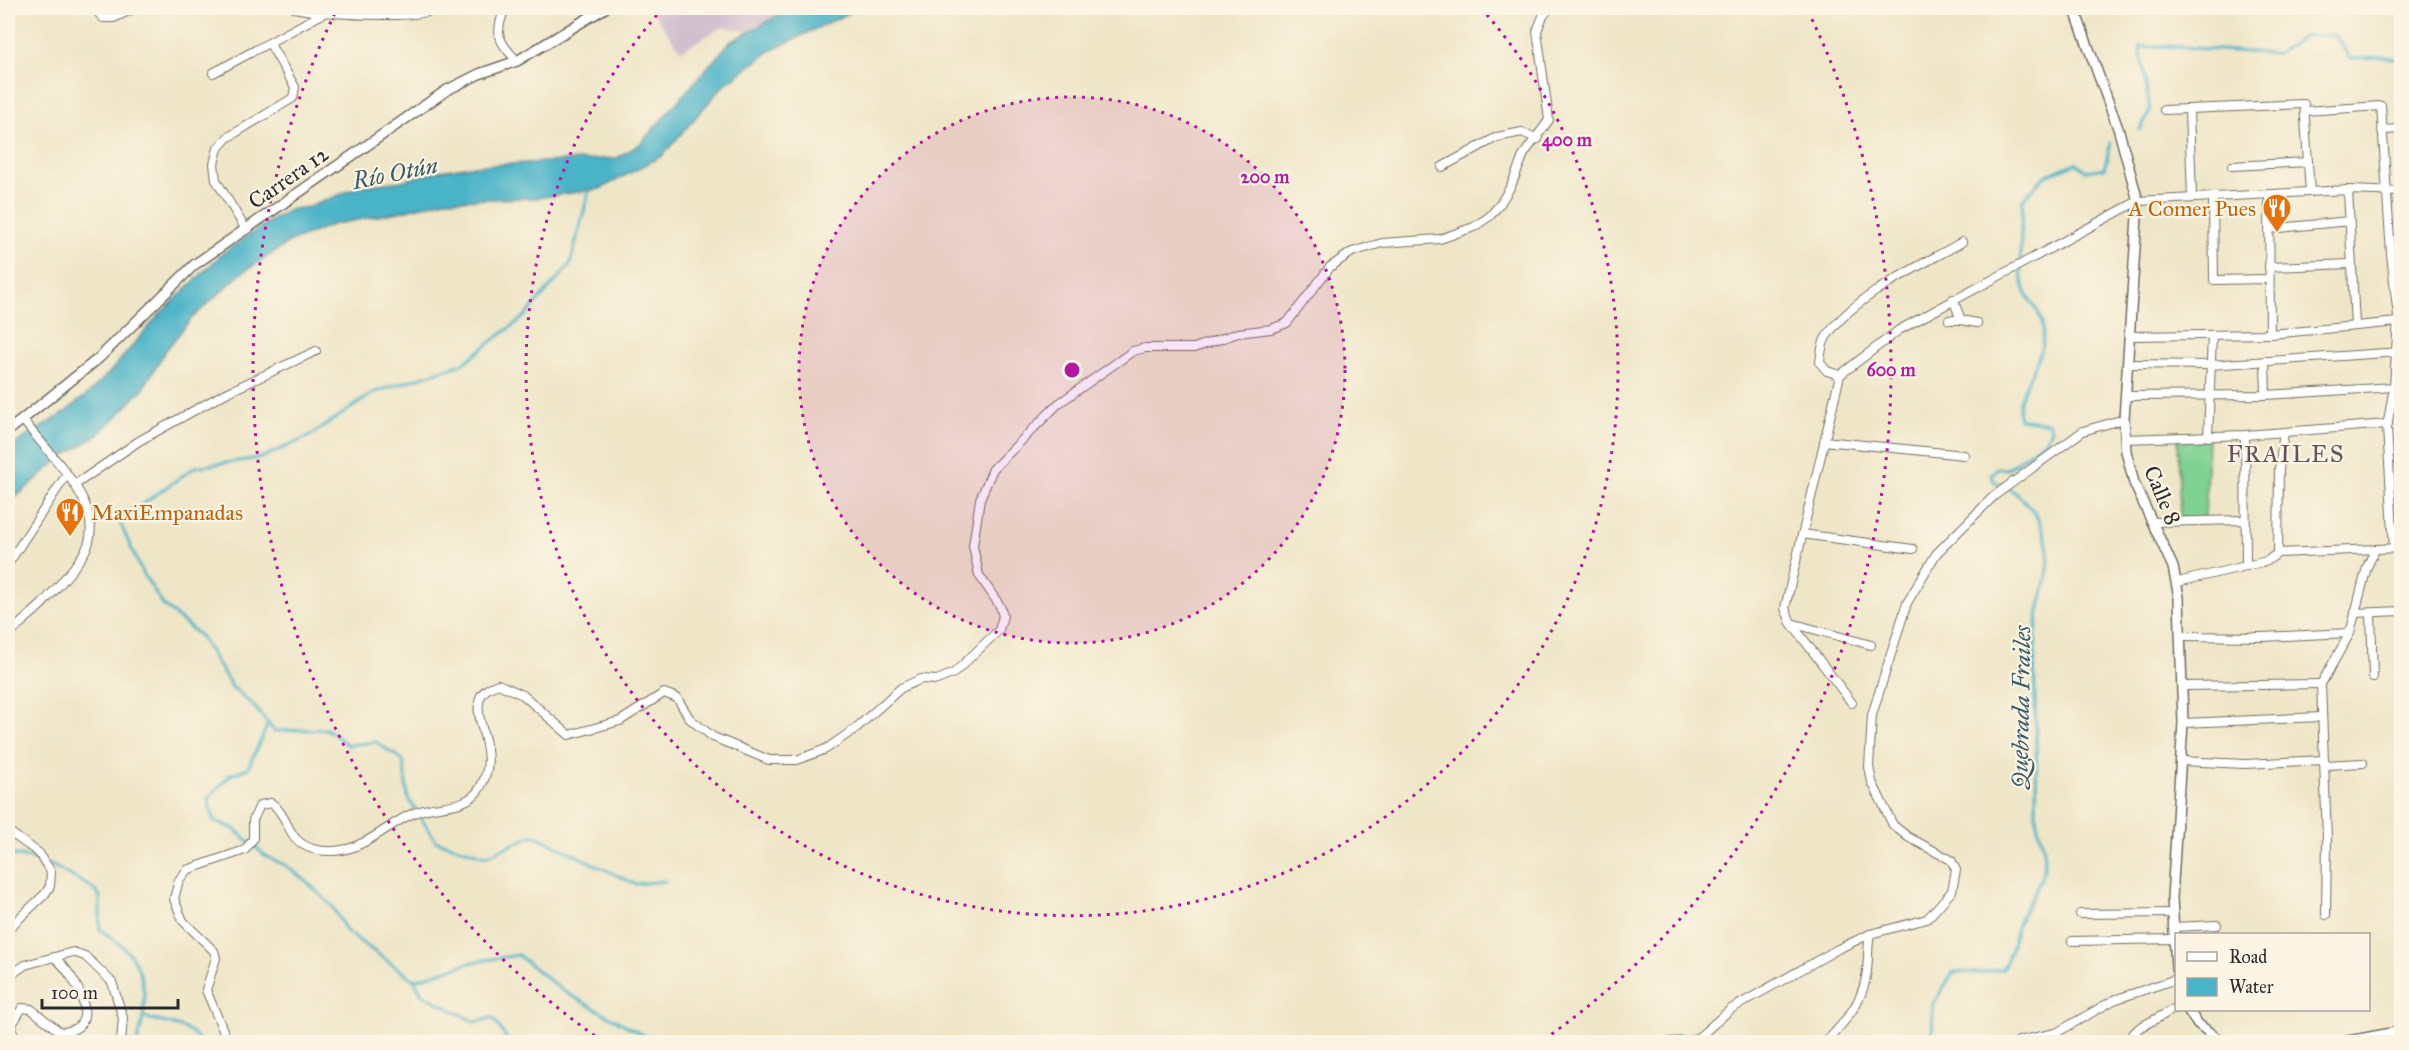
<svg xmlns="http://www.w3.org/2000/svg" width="2409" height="1050" viewBox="0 0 2409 1050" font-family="'IM FELL Great Primer',serif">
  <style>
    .industrial { fill: #d0bdcd }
    .green { fill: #7fd192; stroke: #557e5e; stroke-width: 1.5 }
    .water { fill: #49b3c7; stroke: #3a6f79; stroke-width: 1.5 }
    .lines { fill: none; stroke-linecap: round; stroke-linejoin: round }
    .stream { stroke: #49b3c7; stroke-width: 3 }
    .minor-casing { stroke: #706c62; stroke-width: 10 }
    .tertiary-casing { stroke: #706c62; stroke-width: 12 }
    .minor { stroke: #fff; stroke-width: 8 }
    .tertiary { stroke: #fff; stroke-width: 9 }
    .ring { fill: none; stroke: #b5179e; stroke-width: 3; stroke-dasharray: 3 6 }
    .labels { text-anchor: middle; stroke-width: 4.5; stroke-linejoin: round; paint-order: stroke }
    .street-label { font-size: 22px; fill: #2b2b2b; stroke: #fcf5e5 }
    .food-label { font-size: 22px; fill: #c56008; stroke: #fcf5e5; text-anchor: end }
    .water-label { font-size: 24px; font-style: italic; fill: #365b62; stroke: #fcf5e5 }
    .neighbourhood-label { font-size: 24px; letter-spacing: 1.5px; fill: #6b5059; stroke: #fcf5e5 }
    .centre { fill: #b5179e; stroke: #fcf5e5; stroke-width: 3 }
    .ring-label { font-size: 18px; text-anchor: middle; font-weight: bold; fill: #b5179e; stroke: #fcf5e5; stroke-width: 4.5; stroke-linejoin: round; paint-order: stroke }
  </style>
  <rect width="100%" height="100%" fill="#fcf5e5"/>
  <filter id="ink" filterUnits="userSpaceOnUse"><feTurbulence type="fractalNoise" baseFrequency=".0167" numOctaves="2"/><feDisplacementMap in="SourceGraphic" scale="12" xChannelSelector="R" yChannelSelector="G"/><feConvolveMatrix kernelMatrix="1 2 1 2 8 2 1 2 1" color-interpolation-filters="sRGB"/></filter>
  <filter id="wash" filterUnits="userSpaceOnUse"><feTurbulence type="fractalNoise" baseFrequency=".008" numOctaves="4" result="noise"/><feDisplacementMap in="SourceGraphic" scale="24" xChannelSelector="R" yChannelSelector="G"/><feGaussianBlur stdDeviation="1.35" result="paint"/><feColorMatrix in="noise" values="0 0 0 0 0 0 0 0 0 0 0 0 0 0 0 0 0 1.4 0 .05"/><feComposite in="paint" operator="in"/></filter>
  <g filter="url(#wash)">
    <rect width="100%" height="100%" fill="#efe6c8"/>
    <polygon class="industrial" points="649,8 783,8 785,11 747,31 722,27 681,51"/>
    <polygon class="green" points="2178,437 2208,437 2205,521 2180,522"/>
    <polygon class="water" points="792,8 859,8 770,51 723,86 662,156 600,189 536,198 445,200 399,212 331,225 290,242 243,272 191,319 166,350 143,389 99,435 62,457 8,504 8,448 64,413 91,391 110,372 158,316 224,252 276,217 292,209 309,207 361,186 401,181 439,171 471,166 617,158 639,145 730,42"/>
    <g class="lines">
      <g class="stream">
        <polyline points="2140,130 2150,111 2140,47 2164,46 2277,54 2304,36 2335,35 2350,58 2387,57 2402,60"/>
        <polyline points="590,187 570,265 524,317 462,364 375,392 308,437 261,458 195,467 137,508 118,518 141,570 163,605 200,636 232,687 253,705 274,731 327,729 348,745 376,742 403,760 408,798 436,841 486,856 534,835 635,884 666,881"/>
        <polyline points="268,724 248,768 230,775 208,799 214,821 233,828 267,857 285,865 305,880 332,906 347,932 414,980 473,962 518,955 563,991 656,1042"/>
        <polyline points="8,854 41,860"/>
        <path d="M 49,864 L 88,885 L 100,896 L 100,929 C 108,936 119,942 126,950 C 149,973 147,1013 137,1042"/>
        <polyline points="414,980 422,994 475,1022 493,1018 509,1042"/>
        <path d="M 144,1017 C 164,1024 189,1024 201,1042"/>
        <path d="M 1928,1042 L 1932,1040 L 1933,1004 L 1953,972 L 1981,973 L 2002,969 C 2012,954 2013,938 2019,922 C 2027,900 2044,884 2045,859 C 2045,845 2037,830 2036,815 C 2036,790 2037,766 2036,741 C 2036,702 2032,663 2037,623 C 2041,591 2056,569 2044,533 C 2038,512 2016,488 1995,482 L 1991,475 L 1997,468 L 2007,469 L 2045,441 L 2051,430 L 2049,423 L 2019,419 C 2014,393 2041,367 2043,337 C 2044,310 2031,308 2024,287 C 2017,269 2022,220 2023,199 L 2045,176 L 2076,163 L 2086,171 L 2104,168 L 2111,143"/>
      </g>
    </g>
  </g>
  <g filter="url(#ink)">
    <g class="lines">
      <g class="minor-casing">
        <g id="minor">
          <polyline points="94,8 103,18 114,18 135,8"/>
          <path d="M 294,8 C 321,13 417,21 438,8"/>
          <path d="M 505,8 C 494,35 498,40 517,61"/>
          <polyline points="213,73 324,13"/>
          <polyline points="2164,110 2304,104 2310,192"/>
          <polyline points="2189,110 2192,198"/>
          <polyline points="2305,111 2381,106 2391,254 2398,317 2394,387 2387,427 2394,549"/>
          <polyline points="2382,130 2402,129"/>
          <polyline points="2232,166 2308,162"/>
          <polyline points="1442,167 1497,137 1522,132 1538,139"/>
          <polyline points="2348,190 2355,326"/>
          <polyline points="2269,195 2270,334"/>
          <polyline points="2213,198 2214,280 2269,279"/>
          <polyline points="2269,229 2349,221"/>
          <polyline points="246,230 216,180 214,164 218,148 227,138 293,98 295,87 270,44"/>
          <polyline points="2269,267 2351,264"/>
          <polyline points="1953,299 1961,320 1977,323"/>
          <polyline points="1949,320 1961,320"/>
          <polyline points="2131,336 2270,334 2398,322"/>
          <polyline points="2265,361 2266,395"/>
          <polyline points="2129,364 2210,365 2400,352"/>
          <path d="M 1840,375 L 1827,371 L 1820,363 C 1821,353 1822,341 1829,333 C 1857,294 1921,266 1962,242"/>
          <polyline points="2125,396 2266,395 2394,387"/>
          <polyline points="2245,435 2246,566"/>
          <polyline points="2208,437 2212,335"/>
          <polyline points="2125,439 2245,435 2388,424"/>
          <polyline points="1824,441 1964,455"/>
          <polyline points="76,484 139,441 224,394 316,351"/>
          <polyline points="2153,522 2245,520"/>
          <polyline points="1802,534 1913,549"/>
          <polyline points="2278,553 2279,469 2284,432"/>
          <polyline points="8,564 67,474"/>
          <polyline points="2178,582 2267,561 2278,553 2402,548"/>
          <polyline points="2355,613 2402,611"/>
          <polyline points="2371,613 2373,677"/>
          <polyline points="1791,623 1852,703"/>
          <polyline points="2182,636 2261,637 2350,633"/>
          <path d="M 8,638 C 16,624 32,615 43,603 C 56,589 82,561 88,545 C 104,501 46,452 23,420"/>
          <polyline points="1871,645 1791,623 1785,608 1840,375 1899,330 2138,201 2348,190 2402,192"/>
          <polyline points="2183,686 2321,684"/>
          <polyline points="2183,723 2322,717"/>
          <polyline points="2181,761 2245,764 2324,760"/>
          <polyline points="2325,765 2363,763"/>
          <polyline points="8,831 39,853 51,872 50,886 45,894 8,929"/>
          <polyline points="2080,914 2173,913"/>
          <polyline points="2326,915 2327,838 2321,684 2350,633 2367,567 2375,550"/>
          <polyline points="2173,927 2217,925"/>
          <polyline points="2072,941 2173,939"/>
          <polyline points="8,977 25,965 73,952 85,956 112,982 123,1018 121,1042"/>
          <polyline points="2019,1041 2056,1033 2114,1000 2176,979"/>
          <path d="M 18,1042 L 10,1028 L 22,1008 L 31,1009 L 60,1032 C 107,1031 75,974 55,958"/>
          <path d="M 228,1042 L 206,990 L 216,958 L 214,951 L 183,921 L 174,899 L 179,880 L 187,870 L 245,850 L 253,839 L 253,820 L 260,805 L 271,803 L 275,806 C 291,822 287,841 313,849 C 327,853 346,851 358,845 C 378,837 394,821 414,813 C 436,803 466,811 480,788 C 501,753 472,722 480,698 C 483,690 491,687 498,684 L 523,695 L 569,735 L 620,721 L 664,693 L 677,698 L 690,719 L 713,737 L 769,760 L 797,760 L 826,749 L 855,729 L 901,688 L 921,679 L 937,680 L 954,673 L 999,630 L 1003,616 L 1000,606 L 979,575 L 973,546 L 980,499 L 993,469 L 1058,404 L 1133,351 L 1145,348 L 1194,348 L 1238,333 L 1271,329 L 1287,323 L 1330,267 L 1352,252 L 1382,243 L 1440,239 L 1474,227 L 1490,216 L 1500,204 L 1511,186 L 1524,154 L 1549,120 L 1537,31 L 1543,16 L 1550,8"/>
          <polyline points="1670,1042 1689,1041 1699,1037 1731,1009 1838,949 1870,934 1927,919 1952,891 1956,870 1951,860 1908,837 1893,825 1872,782 1869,767 1872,715 1907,603 1936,554 1994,496 2083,431 2124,419"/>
          <path d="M 1826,1042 C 1843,1024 1862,1003 1866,977 C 1869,963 1867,948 1870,934"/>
          <polyline points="2125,1042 2139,1028 2176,1008"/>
        </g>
      </g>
      <g class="tertiary-casing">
        <g id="tertiary">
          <polyline points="2074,8 2119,131 2138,201 2124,419 2126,451 2134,483 2173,567 2179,597 2183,723 2172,898 2176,968"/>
          <polyline points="8,431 99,358 194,265 447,90 479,74 517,61 605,8"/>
          <polyline points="2188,1010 2198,1024 2222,1042"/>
          <polyline points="2343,1042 2402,1031"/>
        </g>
      </g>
      <use href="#minor" class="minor"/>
      <use href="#tertiary" class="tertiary"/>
    </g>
  </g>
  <circle cx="1072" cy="370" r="273" fill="#b5179e" fill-opacity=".12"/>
  <g class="ring">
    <circle cx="1072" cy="370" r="273"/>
    <path d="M1481 8A546 546 0 1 1 663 8"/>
    <path d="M602 1041A819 819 0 0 1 336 11M1808 11A819 819 0 0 1 1542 1041"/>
  </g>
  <defs>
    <g id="restaurant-pin" transform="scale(1.5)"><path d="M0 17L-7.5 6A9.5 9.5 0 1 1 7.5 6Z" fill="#e8710a" stroke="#fcf5e5"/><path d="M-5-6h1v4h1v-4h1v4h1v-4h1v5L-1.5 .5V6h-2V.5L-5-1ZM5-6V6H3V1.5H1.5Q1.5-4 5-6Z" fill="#fff"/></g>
  </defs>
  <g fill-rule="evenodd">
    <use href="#restaurant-pin" x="2277" y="208"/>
    <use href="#restaurant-pin" x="70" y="512"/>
  </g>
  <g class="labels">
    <g class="street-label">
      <text transform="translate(288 177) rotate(-35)" y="8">Carrera 12</text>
      <text transform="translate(2163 495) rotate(67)" y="8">Calle 8</text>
    </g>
    <g class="food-label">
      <text x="2256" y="216">A Comer Pues</text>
      <text x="91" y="520" text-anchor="start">MaxiEmpanadas</text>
    </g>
    <g class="water-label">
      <text transform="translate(395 173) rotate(-11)" y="8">Río Otún</text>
      <text transform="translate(2021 707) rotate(-89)" y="8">Quebrada Frailes</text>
    </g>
    <g class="neighbourhood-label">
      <text x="2286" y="462">FRAILES</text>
    </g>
  </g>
  <circle cx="1072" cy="370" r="9" class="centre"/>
  <g class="ring-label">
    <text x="1567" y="146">400 m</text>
    <text x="1265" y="183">200 m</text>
    <text x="1891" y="376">600 m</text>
  </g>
  <rect width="2409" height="1050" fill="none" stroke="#fcf5e5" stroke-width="30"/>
  <rect x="2175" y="933" width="195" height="78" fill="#fcf5e5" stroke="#a8a49b" stroke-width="1.5"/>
  <rect x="2187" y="952" width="30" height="9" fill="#ffffff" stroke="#a8a49b" stroke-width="1.5"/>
  <text x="2229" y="963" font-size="18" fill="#2b2b2b">Road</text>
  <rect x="2187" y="978" width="30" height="18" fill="#49b3c7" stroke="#a8a49b" stroke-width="1.5"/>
  <text x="2229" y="993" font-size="18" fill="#2b2b2b">Water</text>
  <path d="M42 999v9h136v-9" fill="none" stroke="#2b2b2b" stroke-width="3"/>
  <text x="51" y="999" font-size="18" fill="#2b2b2b" stroke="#fcf5e5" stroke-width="4.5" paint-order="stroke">100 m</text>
</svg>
